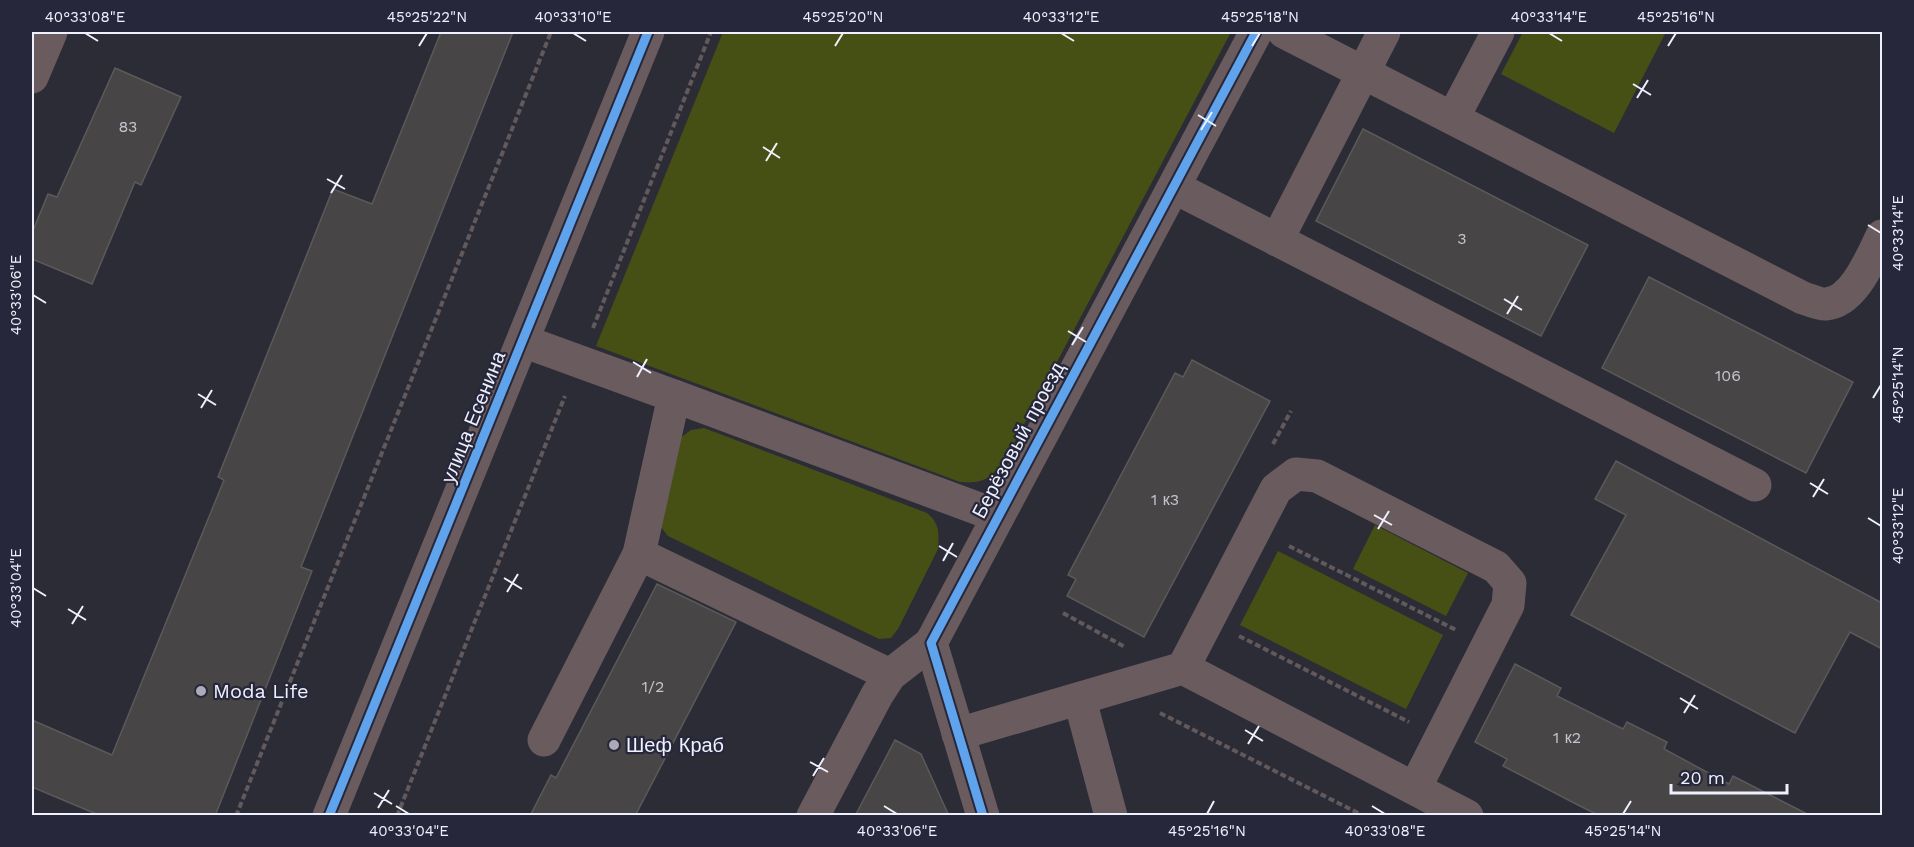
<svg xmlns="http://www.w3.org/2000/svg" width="1914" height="847" viewBox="0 0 1914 847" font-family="'Work Sans',sans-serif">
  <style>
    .green { fill: #464f14 }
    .building { fill: #484546; stroke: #5c595a; stroke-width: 1.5 }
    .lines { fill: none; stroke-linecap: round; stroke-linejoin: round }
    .path { stroke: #62595c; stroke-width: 4; stroke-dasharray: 6 3; stroke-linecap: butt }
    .minor { stroke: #6a5c5e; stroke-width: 33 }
    .cycleway-casing { stroke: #27273b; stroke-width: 13 }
    .cycleway { stroke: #60a3ed; stroke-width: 9 }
    .ticks { fill: none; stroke: #eff0fd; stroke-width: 2 }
    .poi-dot { fill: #ababb8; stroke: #27273b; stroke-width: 2 }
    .labels { text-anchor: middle; stroke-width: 4.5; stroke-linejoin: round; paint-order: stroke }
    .number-label { font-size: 16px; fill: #c5c5cf }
    .street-label { font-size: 20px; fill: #eff0fd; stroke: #27273b }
    .poi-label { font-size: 20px; fill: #eff0fd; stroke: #27273b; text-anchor: start }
    .neatline { fill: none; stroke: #eff0fd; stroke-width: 2 }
    .ticks-label { font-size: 15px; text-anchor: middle; fill: #eff0fd }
  </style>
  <rect width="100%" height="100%" fill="#2c2c37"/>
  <g class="green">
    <path d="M 723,32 L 1231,32 L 1008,455 C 993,476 987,484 960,482 L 596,346 Z"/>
    <polygon points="1523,32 1666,32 1614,133 1501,74"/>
    <path d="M 704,428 L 927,513 C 940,524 939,532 938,549 L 898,629 L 891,638 L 879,639 L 668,536 L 657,522 L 680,438 L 691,430 Z"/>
    <polygon points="1375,525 1468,573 1446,616 1353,569"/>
    <polygon points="1278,551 1443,635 1406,709 1240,625"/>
  </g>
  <g class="building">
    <polygon points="441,32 513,32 301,567 312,571 215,816 101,816 32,787 32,720 112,755 224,480 218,477 333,189 372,204"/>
    <polygon points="115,68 181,97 141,185 135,182 92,284 32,259 32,233 48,194 57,197"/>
    <polygon points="1363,129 1588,245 1541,336 1316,221"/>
    <polygon points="1649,277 1853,382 1806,473 1602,368"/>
    <polygon points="1192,360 1270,401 1144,637 1067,596 1076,579 1068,575 1175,373 1183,377"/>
    <polygon points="1616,461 1882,603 1882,649 1850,632 1795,733 1571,615 1626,515 1595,499"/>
    <polygon points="657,584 736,622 635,816 530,816 551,775 556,778"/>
    <polygon points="1515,664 1561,688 1557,696 1623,729 1627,722 1667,742 1664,749 1729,784 1733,776 1811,816 1600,816 1578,805 1503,766 1507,759 1475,742"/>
    <polygon points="895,740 921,754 949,816 855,816"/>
  </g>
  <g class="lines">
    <g class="path">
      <polyline points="593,328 711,32"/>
      <polyline points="1273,444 1291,411"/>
      <polyline points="1289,546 1456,630"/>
      <polyline points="1063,613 1125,647"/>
      <polyline points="1239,636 1409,722"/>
      <polyline points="1160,713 1364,816"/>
      <polyline points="236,816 551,32"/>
      <polyline points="397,816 565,396"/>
    </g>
    <g class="minor">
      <path d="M 1284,32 L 1803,298 C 1810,300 1820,305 1826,304 C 1854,302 1871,258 1882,236"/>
      <polyline points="32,77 51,32"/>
      <polyline points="1453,118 1498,32"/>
      <polyline points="1174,187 1755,485"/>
      <polyline points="1277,240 1384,32"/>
      <polyline points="523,341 674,396 639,554 890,675"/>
      <polyline points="674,396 998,516"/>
      <polyline points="1183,668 1276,489 1296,474 1317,476 1496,567 1510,583 1508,605 1415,788"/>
      <polyline points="1080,700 1111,816"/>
      <polyline points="958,734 1183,668 1467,816"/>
      <polyline points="544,740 639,554"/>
      <polyline points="329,816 648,32"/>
      <polyline points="813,816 877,695 890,675 931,643"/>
      <polyline points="983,816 931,643 1256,32"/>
    </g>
    <g class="cycleway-casing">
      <g id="cycleway">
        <polyline points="329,816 648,32"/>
        <polyline points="983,816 931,643 1256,32"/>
      </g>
    </g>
    <use href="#cycleway" class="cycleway"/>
  </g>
  <path class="ticks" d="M 85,33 L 98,41M 573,33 L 586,41M 1061,33 L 1074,41M 1549,33 L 1562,41M 419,46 L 427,33M 835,46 L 843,33M 1252,46 L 1260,33M 1668,46 L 1676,33M 1633,84 L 1651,95M 1637,98 L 1648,80M 1198,115 L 1216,126M 1201,130 L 1212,112M 763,147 L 780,158M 766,161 L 777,143M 327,179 L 345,189M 331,193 L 342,175M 1868,225 L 1881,233M 33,295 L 46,303M 1504,299 L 1522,310M 1507,314 L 1518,296M 1068,331 L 1086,342M 1072,345 L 1083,327M 633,362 L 651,373M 637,377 L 647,359M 198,394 L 216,405M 1873,398 L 1881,385M 201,408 L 212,390M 1810,483 L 1828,494M 1813,497 L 1824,479M 1374,515 L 1392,525M 1868,518 L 1881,526M 1378,529 L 1389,511M 939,546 L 957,557M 943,561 L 953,543M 504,578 L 522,589M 33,588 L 46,596M 507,592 L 518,574M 68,609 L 86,620M 72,624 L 83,606M 1680,698 L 1698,709M 1684,713 L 1695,695M 1245,730 L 1263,741M 1248,744 L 1259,726M 810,762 L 828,772M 813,776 L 824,758M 374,793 L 392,804M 396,806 L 409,814M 884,806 L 897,814M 1372,806 L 1385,814M 378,808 L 389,790M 1207,814 L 1214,801M 1623,814 L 1631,801"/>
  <g class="poi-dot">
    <circle cx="201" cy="691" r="6"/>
    <circle cx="614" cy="745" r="6"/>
  </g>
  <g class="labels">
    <g class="number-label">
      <text x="128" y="132">83</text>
      <text x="1462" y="244">3</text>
      <text x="1728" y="381">106</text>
      <text x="1165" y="505">1 к3</text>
      <text x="653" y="692">1/2</text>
      <text x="1567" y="743">1 к2</text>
    </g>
    <g class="street-label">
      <text transform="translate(473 417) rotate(-68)" y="7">улица Есенина</text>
      <text transform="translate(1018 440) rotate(-62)" y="7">Берёзовый проезд</text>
    </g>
    <g class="poi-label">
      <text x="213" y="698">Moda Life</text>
      <text x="626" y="752">Шеф Краб</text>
    </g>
  </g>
  <rect width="1914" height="847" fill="none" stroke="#27273b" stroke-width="66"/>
  <path d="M1671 784v9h116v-9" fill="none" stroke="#eff0fd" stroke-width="3"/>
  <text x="1680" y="784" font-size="18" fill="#eff0fd" stroke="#27273b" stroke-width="4.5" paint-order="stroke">20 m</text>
  <rect x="33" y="33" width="1848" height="781" class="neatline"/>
  <g class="ticks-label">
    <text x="85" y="22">40°33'08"E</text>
    <text x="427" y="22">45°25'22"N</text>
    <text x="573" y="22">40°33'10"E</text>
    <text x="843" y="22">45°25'20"N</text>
    <text x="1061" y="22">40°33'12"E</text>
    <text x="1260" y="22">45°25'18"N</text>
    <text x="1549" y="22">40°33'14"E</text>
    <text x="1676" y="22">45°25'16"N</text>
    <text transform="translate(1898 233) rotate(-90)" y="5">40°33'14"E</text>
    <text transform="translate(16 295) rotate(-90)" y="5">40°33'06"E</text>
    <text transform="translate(1898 385) rotate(-90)" y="5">45°25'14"N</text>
    <text transform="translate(1898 526) rotate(-90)" y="5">40°33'12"E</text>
    <text transform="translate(16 588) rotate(-90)" y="5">40°33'04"E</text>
    <text x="409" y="836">40°33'04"E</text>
    <text x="897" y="836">40°33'06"E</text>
    <text x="1207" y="836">45°25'16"N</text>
    <text x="1385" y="836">40°33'08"E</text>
    <text x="1623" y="836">45°25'14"N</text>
  </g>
</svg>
